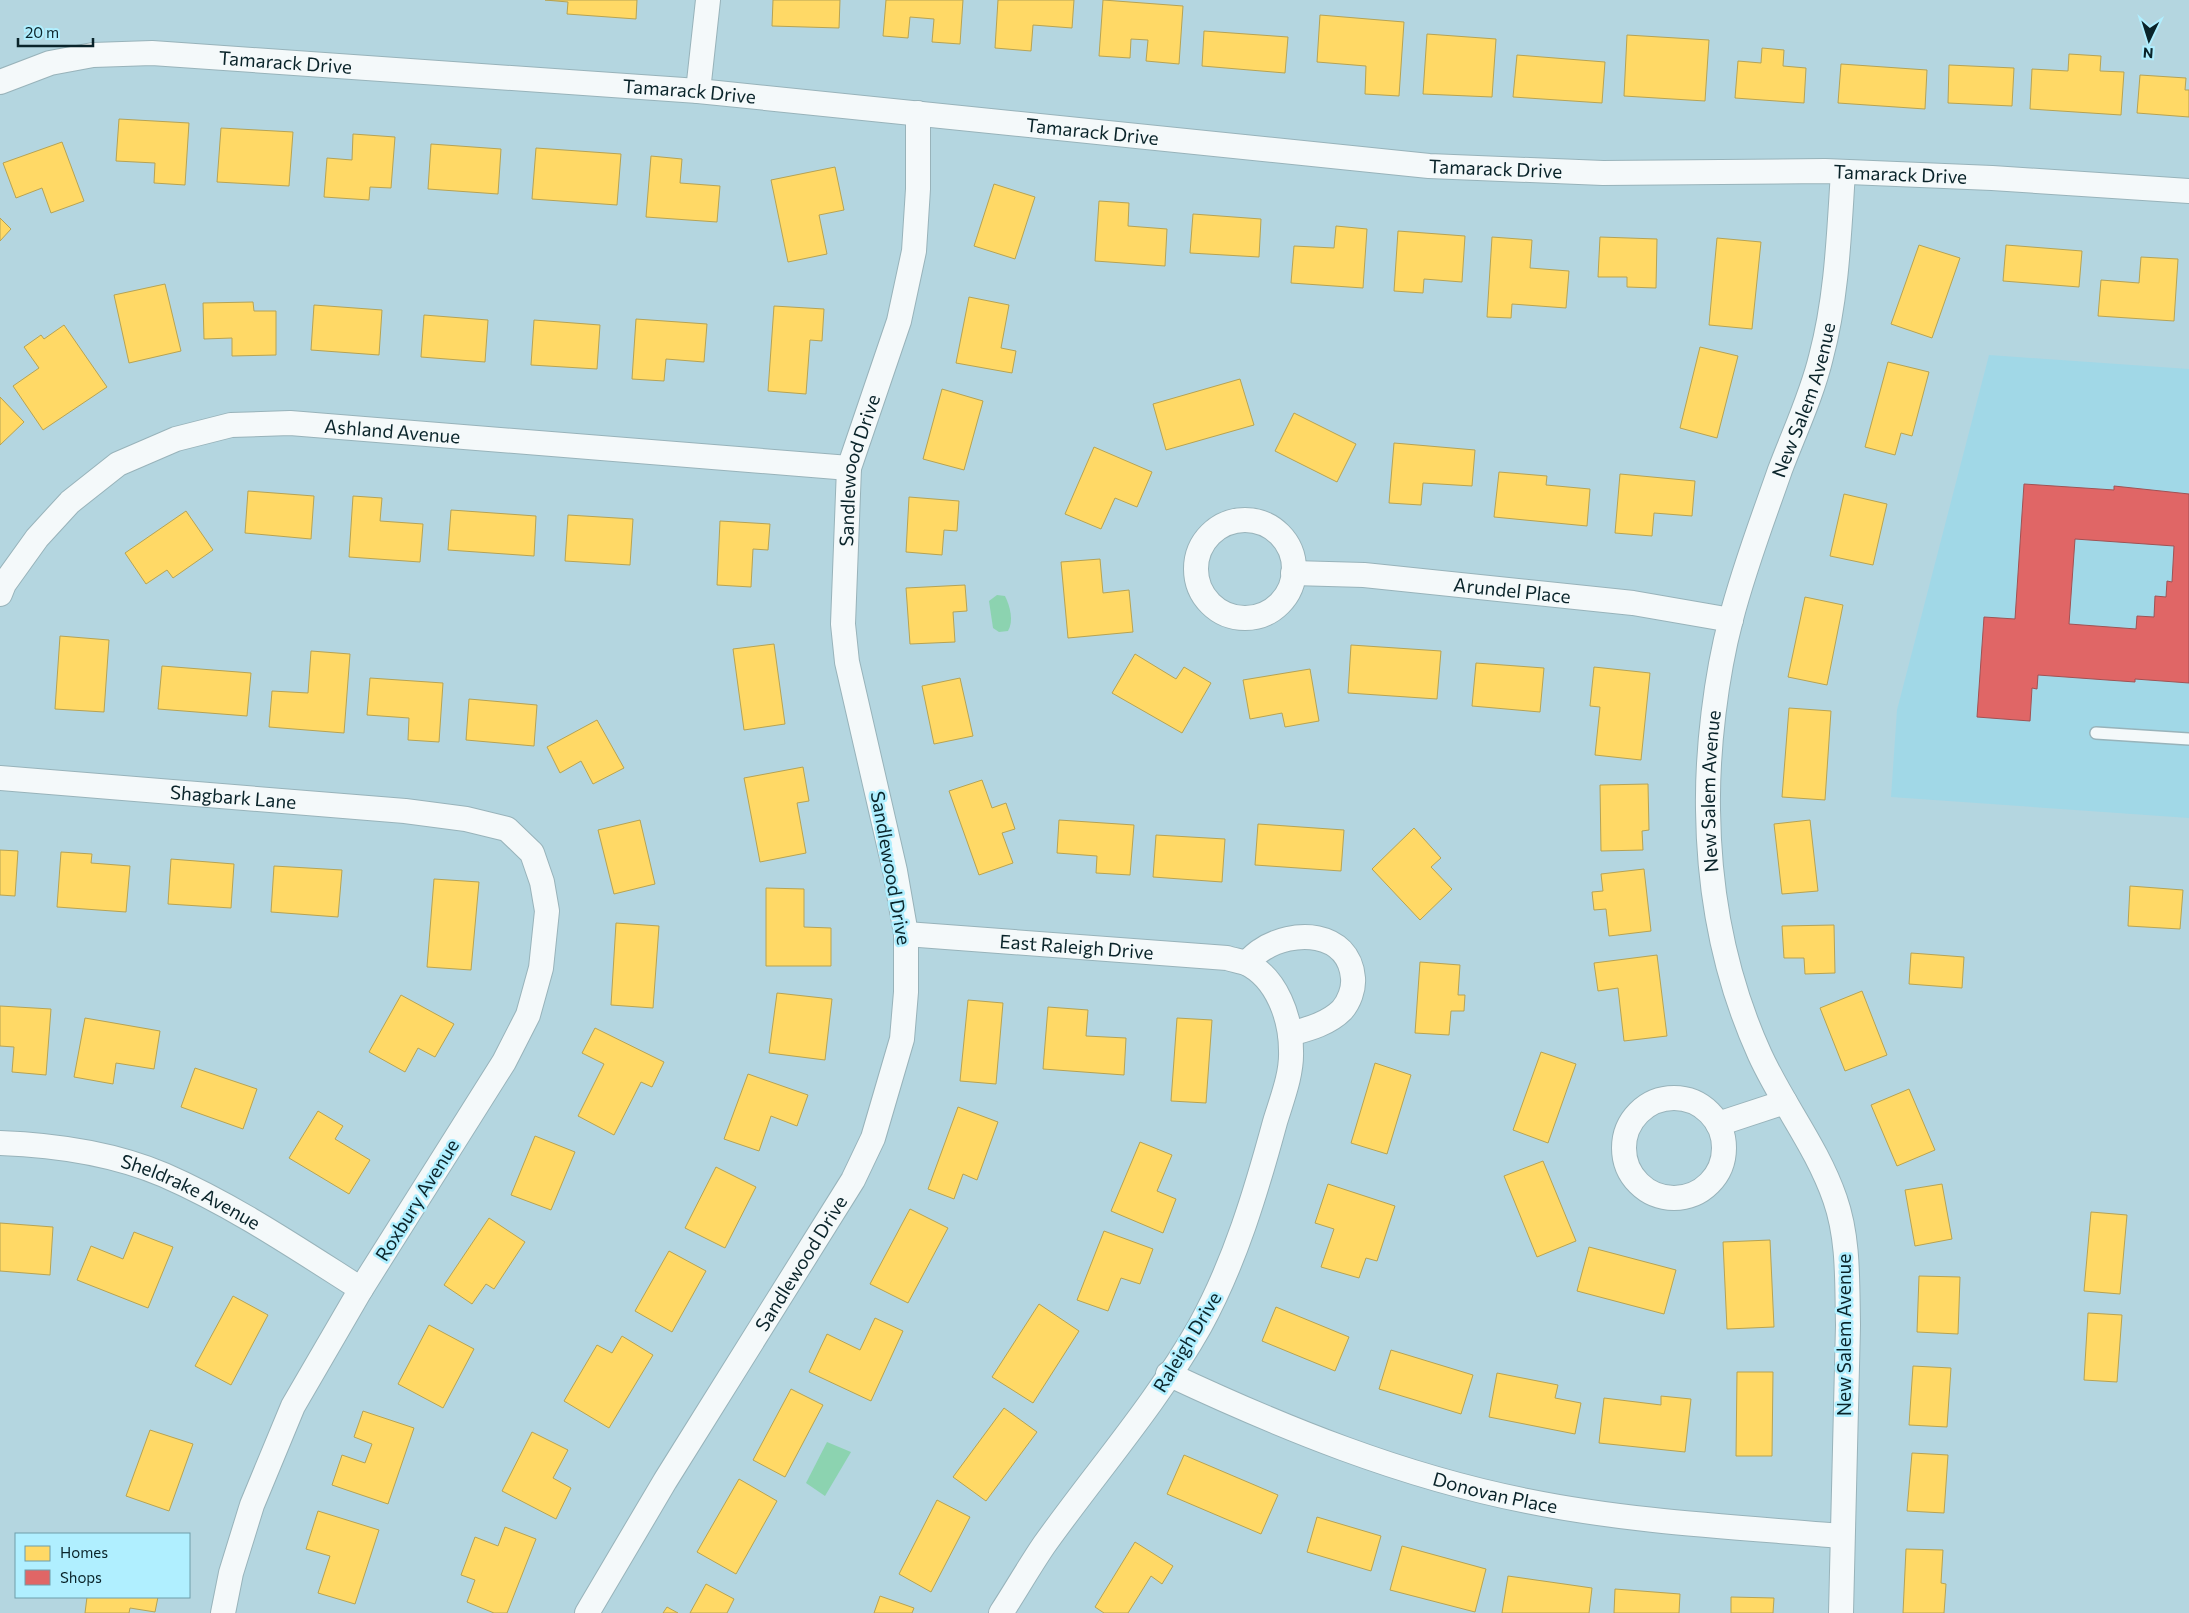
<svg xmlns="http://www.w3.org/2000/svg" width="2189" height="1613" viewBox="0 0 2189 1613" font-family="Commissioner,sans-serif">
  <style>
    .built { fill: #a1d8e7 }
    .water { fill: #8cd3b0 }
    .homes { fill: #ffd966; stroke: #b6a354 }
    .shops { fill: #e06666; stroke: #a05254; fill-rule: evenodd }
    .lines { fill: none; stroke-linecap: round; stroke-linejoin: round }
    .lane-casing { stroke: #98b3ba; stroke-width: 14 }
    .street-casing { stroke: #98b3ba; stroke-width: 26 }
    .lane { stroke: #f4f9fa; stroke-width: 11 }
    .street { stroke: #f4f9fa; stroke-width: 24 }
    .labels { text-anchor: middle; stroke-width: 5; stroke-linejoin: round; paint-order: stroke }
    .street-label { font-size: 19px; fill: #0a242a; stroke: #b0efff }
  </style>
  <rect width="100%" height="100%" fill="#b4d6e0"/>
  <polygon class="built" points="1989,355 2189,369 2189,818 1891,797 1897,710"/>
  <g class="water">
    <path d="M 997,595 L 1005,596 C 1010,606 1014,621 1008,631 L 999,632 L 993,628 L 989,601 Z"/>
    <polygon points="827,1442 851,1452 825,1496 806,1483"/>
  </g>
  <g class="homes">
    <polygon points="545,0 637,0 636,19 567,14 568,2"/>
    <polygon points="773,0 840,0 839,28 772,26"/>
    <polygon points="886,0 963,0 960,44 932,42 934,19 910,17 908,38 883,36"/>
    <polygon points="998,0 1074,0 1072,28 1033,25 1031,51 995,48"/>
    <polygon points="1103,0 1183,6 1179,64 1146,61 1148,40 1131,39 1130,58 1099,56"/>
    <polygon points="1320,15 1404,22 1399,96 1365,94 1366,66 1317,62"/>
    <polygon points="1204,31 1288,37 1285,73 1202,66"/>
    <polygon points="1427,34 1496,39 1492,97 1423,94"/>
    <polygon points="1627,35 1709,40 1705,101 1624,96"/>
    <polygon points="1762,48 1784,50 1783,66 1806,68 1804,103 1735,98 1738,61 1761,63"/>
    <polygon points="2069,54 2101,56 2100,71 2124,72 2121,115 2030,109 2032,69 2068,71"/>
    <polygon points="1517,55 1605,62 1602,103 1513,97"/>
    <polygon points="1841,64 1927,70 1925,109 1838,103"/>
    <polygon points="1949,65 2014,68 2012,106 1948,103"/>
    <polygon points="2140,75 2186,78 2185,90 2189,90 2189,117 2137,113"/>
    <polygon points="119,119 189,123 185,185 154,183 155,163 116,161"/>
    <polygon points="221,128 293,132 289,186 217,182"/>
    <polygon points="353,134 395,137 391,188 370,187 369,200 324,197 327,158 352,160"/>
    <polygon points="62,142 84,201 51,213 42,188 16,198 3,163"/>
    <polygon points="431,144 501,149 498,194 428,189"/>
    <polygon points="536,148 621,154 617,205 532,199"/>
    <polygon points="651,156 682,159 680,183 720,186 717,222 646,217"/>
    <polygon points="835,167 844,210 819,215 827,254 788,262 771,180"/>
    <polygon points="994,184 1035,197 1015,259 974,246"/>
    <polygon points="1099,201 1129,203 1128,226 1167,229 1165,266 1095,261"/>
    <polygon points="1193,214 1261,219 1259,257 1190,253"/>
    <polygon points="0,218 11,229 0,241"/>
    <polygon points="1336,226 1367,229 1363,288 1291,283 1294,246 1334,248"/>
    <polygon points="1398,231 1465,236 1462,282 1424,279 1423,293 1394,291"/>
    <polygon points="1492,237 1532,240 1530,268 1569,271 1566,308 1512,304 1511,318 1487,317"/>
    <polygon points="1600,237 1657,239 1656,288 1627,287 1627,277 1598,277"/>
    <polygon points="1717,238 1761,242 1752,329 1709,325"/>
    <polygon points="1919,245 1960,258 1932,338 1891,324"/>
    <polygon points="2006,245 2082,251 2079,287 2003,281"/>
    <polygon points="2141,257 2178,259 2174,321 2098,316 2101,280 2139,283"/>
    <polygon points="165,284 181,351 129,363 114,295"/>
    <polygon points="969,297 1009,305 1001,348 1016,351 1012,373 956,363"/>
    <polygon points="253,302 254,311 276,311 276,355 232,356 232,338 204,339 203,303"/>
    <polygon points="314,305 382,310 379,355 311,350"/>
    <polygon points="774,306 824,309 822,341 810,340 806,394 768,391"/>
    <polygon points="424,315 488,320 485,362 421,357"/>
    <polygon points="636,319 707,324 704,362 666,359 664,381 632,379"/>
    <polygon points="534,320 600,325 597,369 531,365"/>
    <polygon points="64,325 107,387 43,430 13,386 39,368 24,347 41,335 44,339"/>
    <polygon points="1700,347 1738,356 1717,438 1680,428"/>
    <polygon points="1888,362 1929,372 1912,436 1901,433 1895,455 1865,447"/>
    <polygon points="1240,379 1254,425 1166,450 1153,404"/>
    <polygon points="942,389 983,401 964,470 923,459"/>
    <polygon points="0,397 24,422 0,445"/>
    <polygon points="1294,413 1356,444 1337,482 1275,451"/>
    <polygon points="1394,443 1475,450 1472,486 1423,483 1421,505 1389,503"/>
    <polygon points="1094,447 1152,472 1137,507 1115,498 1101,529 1065,514"/>
    <polygon points="1499,472 1547,476 1546,485 1590,489 1587,526 1494,517"/>
    <polygon points="1620,474 1695,481 1692,516 1654,513 1652,536 1615,533"/>
    <polygon points="248,491 314,496 311,539 245,533"/>
    <polygon points="1844,494 1887,504 1873,565 1830,556"/>
    <polygon points="353,496 382,498 380,521 423,524 420,562 349,557"/>
    <polygon points="909,497 959,501 957,531 944,530 942,555 906,552"/>
    <polygon points="451,510 536,516 534,556 448,550"/>
    <polygon points="186,511 213,550 173,578 167,570 146,584 125,553"/>
    <polygon points="568,515 633,519 630,565 565,561"/>
    <polygon points="720,521 770,524 768,550 753,549 751,587 717,585"/>
    <polygon points="1100,559 1103,593 1129,590 1133,632 1068,638 1061,562"/>
    <polygon points="965,585 967,611 953,612 955,642 910,644 906,588"/>
    <polygon points="1805,597 1843,605 1827,685 1788,677"/>
    <polygon points="60,636 109,640 104,712 55,709"/>
    <polygon points="774,644 785,724 744,730 733,649"/>
    <polygon points="1351,645 1441,651 1437,699 1348,693"/>
    <polygon points="311,651 350,654 344,733 269,727 272,691 308,693"/>
    <polygon points="1135,654 1176,679 1184,667 1211,683 1182,733 1112,693"/>
    <polygon points="1476,663 1544,668 1540,712 1472,706"/>
    <polygon points="162,666 251,673 247,716 158,709"/>
    <polygon points="1594,667 1650,673 1641,760 1595,755 1600,707 1590,706"/>
    <polygon points="1310,669 1319,721 1285,727 1282,713 1250,719 1243,680"/>
    <polygon points="370,678 443,683 439,742 408,740 409,718 367,715"/>
    <polygon points="960,678 973,736 934,744 922,686"/>
    <polygon points="469,699 537,705 534,746 466,740"/>
    <polygon points="1789,708 1831,711 1825,800 1782,797"/>
    <polygon points="597,720 624,768 593,784 581,761 560,773 547,747"/>
    <polygon points="803,767 809,801 797,803 806,853 760,862 744,778"/>
    <polygon points="982,780 992,808 1006,803 1015,829 1002,833 1013,863 979,875 949,791"/>
    <polygon points="1648,784 1649,830 1642,831 1643,850 1601,851 1600,785"/>
    <polygon points="640,820 655,884 614,894 598,830"/>
    <polygon points="1059,820 1134,825 1130,875 1096,873 1097,856 1057,853"/>
    <polygon points="1810,820 1818,891 1782,894 1774,824"/>
    <polygon points="1258,824 1344,830 1341,871 1255,865"/>
    <polygon points="1414,828 1441,858 1431,867 1452,889 1420,920 1372,869"/>
    <polygon points="1156,835 1225,839 1222,882 1153,877"/>
    <polygon points="0,850 18,851 15,896 0,895"/>
    <polygon points="61,852 92,854 91,863 130,866 126,912 57,907"/>
    <polygon points="171,859 234,864 231,908 168,904"/>
    <polygon points="274,866 342,870 338,917 271,912"/>
    <polygon points="1644,869 1651,931 1609,936 1606,909 1594,910 1592,892 1603,891 1601,874"/>
    <polygon points="434,879 479,882 471,970 427,967"/>
    <polygon points="2130,886 2183,890 2180,929 2128,926"/>
    <polygon points="766,888 804,889 804,927 831,928 831,966 766,966"/>
    <polygon points="616,923 659,926 653,1008 611,1005"/>
    <polygon points="1834,925 1835,973 1805,974 1804,958 1784,958 1782,926"/>
    <polygon points="1911,953 1964,957 1962,988 1909,984"/>
    <polygon points="1657,955 1667,1036 1624,1041 1618,988 1598,991 1594,963"/>
    <polygon points="1420,962 1460,965 1458,995 1465,995 1464,1011 1451,1011 1449,1035 1415,1033"/>
    <polygon points="1862,991 1887,1055 1845,1071 1820,1008"/>
    <polygon points="777,993 832,999 825,1060 769,1053"/>
    <polygon points="401,995 454,1024 435,1057 418,1048 405,1072 369,1052"/>
    <polygon points="968,1000 1003,1003 996,1084 960,1081"/>
    <polygon points="0,1006 51,1009 46,1075 12,1072 14,1047 0,1046"/>
    <polygon points="1048,1007 1088,1010 1086,1036 1126,1038 1124,1075 1043,1069"/>
    <polygon points="85,1018 160,1031 154,1069 116,1063 113,1084 74,1077"/>
    <polygon points="1177,1018 1212,1020 1206,1103 1171,1101"/>
    <polygon points="595,1028 664,1062 652,1087 641,1082 614,1135 578,1116 604,1064 582,1053"/>
    <polygon points="1541,1052 1576,1064 1548,1143 1513,1130"/>
    <polygon points="1375,1063 1411,1075 1387,1154 1351,1143"/>
    <polygon points="195,1068 257,1089 243,1129 181,1107"/>
    <polygon points="748,1074 808,1095 797,1126 771,1116 759,1151 724,1139"/>
    <polygon points="1909,1089 1935,1150 1897,1166 1871,1105"/>
    <polygon points="958,1107 998,1122 977,1180 963,1174 954,1199 928,1189"/>
    <polygon points="318,1111 343,1126 335,1139 370,1160 349,1194 289,1158"/>
    <polygon points="535,1136 575,1152 551,1210 511,1195"/>
    <polygon points="1140,1142 1172,1155 1157,1191 1176,1199 1163,1233 1111,1211"/>
    <polygon points="1543,1161 1576,1241 1537,1257 1504,1176"/>
    <polygon points="716,1167 756,1187 725,1248 685,1228"/>
    <polygon points="1328,1184 1395,1206 1377,1261 1366,1258 1359,1278 1321,1267 1334,1229 1315,1223"/>
    <polygon points="1942,1184 1952,1239 1915,1246 1905,1190"/>
    <polygon points="910,1209 948,1228 908,1303 870,1284"/>
    <polygon points="2091,1212 2127,1215 2120,1294 2084,1291"/>
    <polygon points="489,1218 525,1242 494,1289 486,1284 472,1304 444,1285"/>
    <polygon points="0,1223 53,1227 50,1275 0,1271"/>
    <polygon points="1104,1231 1153,1249 1140,1284 1121,1278 1108,1311 1077,1300"/>
    <polygon points="134,1232 173,1247 148,1308 77,1280 91,1246 123,1259"/>
    <polygon points="1770,1240 1774,1327 1727,1329 1723,1242"/>
    <polygon points="1589,1247 1676,1270 1664,1314 1577,1291"/>
    <polygon points="669,1251 706,1271 672,1332 635,1311"/>
    <polygon points="1919,1276 1960,1277 1958,1334 1917,1332"/>
    <polygon points="233,1296 268,1315 231,1385 195,1366"/>
    <polygon points="1039,1304 1079,1331 1033,1403 992,1377"/>
    <polygon points="1276,1307 1349,1337 1335,1371 1262,1341"/>
    <polygon points="2088,1313 2122,1315 2117,1382 2084,1380"/>
    <polygon points="875,1318 903,1331 871,1401 809,1372 827,1334 860,1350"/>
    <polygon points="429,1325 474,1349 443,1408 398,1384"/>
    <polygon points="622,1336 653,1355 609,1428 564,1401 597,1345 612,1353"/>
    <polygon points="1391,1350 1473,1375 1461,1414 1379,1389"/>
    <polygon points="1913,1366 1951,1368 1947,1427 1909,1425"/>
    <polygon points="1737,1372 1773,1372 1772,1456 1736,1456"/>
    <polygon points="1497,1373 1558,1385 1555,1398 1581,1403 1575,1434 1489,1417"/>
    <polygon points="791,1389 823,1405 785,1477 753,1460"/>
    <polygon points="1661,1396 1691,1399 1685,1452 1599,1443 1604,1398 1661,1405"/>
    <polygon points="1004,1408 1037,1432 986,1501 953,1477"/>
    <polygon points="363,1411 414,1428 388,1504 332,1485 342,1455 365,1463 372,1444 354,1437"/>
    <polygon points="150,1430 193,1444 169,1511 126,1496"/>
    <polygon points="532,1432 568,1450 553,1478 571,1488 556,1519 502,1491"/>
    <polygon points="1912,1453 1948,1455 1944,1513 1907,1511"/>
    <polygon points="1184,1455 1278,1495 1261,1534 1167,1494"/>
    <polygon points="739,1479 777,1501 736,1574 697,1552"/>
    <polygon points="937,1500 970,1517 931,1592 899,1574"/>
    <polygon points="318,1511 379,1530 355,1604 318,1593 330,1556 306,1549"/>
    <polygon points="1317,1517 1381,1536 1371,1571 1307,1552"/>
    <polygon points="505,1527 536,1539 507,1613 494,1613 467,1602 475,1580 461,1575 475,1537 498,1546"/>
    <polygon points="1135,1542 1173,1566 1162,1584 1151,1576 1128,1613 1104,1613 1095,1607"/>
    <polygon points="1402,1546 1486,1569 1475,1612 1390,1590"/>
    <polygon points="1906,1549 1943,1550 1941,1583 1946,1584 1944,1613 1903,1613"/>
    <polygon points="1508,1576 1592,1588 1589,1613 1502,1613"/>
    <polygon points="706,1584 734,1599 727,1613 690,1613"/>
    <polygon points="1615,1589 1680,1594 1679,1613 1614,1613"/>
    <polygon points="880,1596 914,1608 912,1613 874,1613"/>
    <polygon points="87,1597 158,1597 155,1612 130,1608 129,1613 85,1613"/>
    <polygon points="1731,1597 1774,1598 1773,1613 1731,1613"/>
    <polygon points="667,1607 678,1613 663,1613"/>
  </g>
  <path class="shops" d="M 2024,484 L 2114,490 L 2114,486 L 2189,494 L 2189,683 L 2135,679 L 2135,682 L 2038,675 L 2037,689 L 2032,688 L 2030,721 L 1977,717 L 1984,617 L 2015,619 ZM 2075,539 L 2174,546 L 2172,582 L 2167,581 L 2166,597 L 2155,596 L 2154,617 L 2137,616 L 2136,629 L 2069,624 Z"/>
  <g class="lines">
    <g class="lane-casing">
      <polyline id="lane" points="2096,733 2189,739"/>
    </g>
    <g class="street-casing">
      <g id="street">
        <path id="s1" d="M 0,82 L 50,63 L 93,55 L 152,53 L 698,91 L 1429,166 L 1603,173 L 1825,171 L 1992,178 L 2189,191"/>
        <polyline points="698,91 708,0"/>
        <circle cx="1245" cy="569" r="49"/>
        <path id="s2" d="M 1293,573 L 1364,575 L 1633,603 L 1731,620"/>
        <path id="s3" d="M 0,594 L 4,584 L 37,538 L 70,502 L 118,464 L 176,439 L 231,425 L 290,423 L 849,468"/>
        <path id="s4" d="M 0,778 L 405,811 L 466,819 L 507,829 L 532,853 L 542,882 L 547,911 L 541,968 L 528,1015 L 504,1062 L 361,1289 L 293,1406 L 252,1505 L 231,1573 L 223,1613"/>
        <path id="s5" d="M 906,934 L 1227,958 C 1233,960 1240,961 1246,963 C 1277,978 1291,1018 1291,1051 C 1292,1074 1282,1099 1275,1122 C 1256,1192 1235,1262 1200,1326 C 1156,1404 1096,1472 1044,1545 C 1029,1567 1016,1590 1001,1613"/>
        <path d="M 1246,963 C 1251,959 1255,954 1260,951 C 1293,928 1349,931 1353,978 C 1354,989 1349,1002 1342,1010 C 1328,1024 1308,1029 1290,1034"/>
        <circle cx="1674" cy="1148" r="50"/>
        <polyline points="1718,1124 1785,1102"/>
        <path id="s6" d="M 0,1143 C 55,1145 112,1153 164,1175 C 233,1205 298,1249 361,1289"/>
        <path id="s7" d="M 1168,1374 C 1283,1428 1401,1476 1527,1501 C 1630,1522 1736,1527 1841,1536"/>
        <path id="s8" d="M 587,1613 L 665,1481 L 853,1180 L 873,1138 L 902,1039 L 906,992 L 906,934 L 895,871 L 847,662 L 843,624 L 849,468 L 899,321 L 914,251 L 918,189 L 918,113"/>
        <path id="s9" d="M 1841,1613 L 1848,1325 C 1847,1283 1849,1239 1835,1199 C 1817,1147 1783,1105 1760,1055 C 1725,978 1709,894 1708,810 C 1707,750 1716,676 1731,619 C 1744,568 1763,519 1780,470 C 1794,433 1812,395 1821,357 C 1837,297 1839,233 1843,172"/>
      </g>
    </g>
    <use href="#lane" class="lane"/>
    <use href="#street" class="street"/>
  </g>
  <g class="labels">
    <g class="street-label">
      <text dy="7" stroke="none"><textPath href="#s1" startOffset="290">Tamarack Drive</textPath></text>
      <text dy="7" stroke="none"><textPath href="#s1" startOffset="695">Tamarack Drive</textPath></text>
      <text dy="7" stroke="none"><textPath href="#s1" startOffset="1100">Tamarack Drive</textPath></text>
      <text dy="7" stroke="none"><textPath href="#s1" startOffset="1505">Tamarack Drive</textPath></text>
      <text dy="7" stroke="none"><textPath href="#s1" startOffset="1910">Tamarack Drive</textPath></text>
      <text dy="7" stroke="none"><textPath href="#s9" startOffset="1254">New Salem Avenue</textPath></text>
      <text dy="7" stroke="none"><textPath href="#s3" startOffset="459">Ashland Avenue</textPath></text>
      <text dy="7" stroke="none"><textPath href="#s8" startOffset="1235">Sandlewood Drive</textPath></text>
      <text dy="7" stroke="none"><textPath href="#s2" startOffset="220">Arundel Place</textPath></text>
      <text dy="7" stroke="none"><textPath href="#s9" startOffset="849">New Salem Avenue</textPath></text>
      <text dy="7" stroke="none"><textPath href="#s4" startOffset="234">Shagbark Lane</textPath></text>
      <text transform="translate(891 868) rotate(80)" y="7">Sandlewood Drive</text>
      <text dy="7" stroke="none"><textPath href="#s5" startOffset="171">East Raleigh Drive</textPath></text>
      <text dy="7" stroke="none"><textPath href="#s6" startOffset="199">Sheldrake Avenue</textPath></text>
      <text transform="translate(417 1200) rotate(-58)" y="7">Roxbury Avenue</text>
      <text dy="7" stroke="none"><textPath href="#s8" startOffset="410">Sandlewood Drive</textPath></text>
      <text transform="translate(1844 1335) rotate(-90)" y="7">New Salem Avenue</text>
      <text transform="translate(1187 1342) rotate(-59)" y="7">Raleigh Drive</text>
      <text dy="7" stroke="none"><textPath href="#s7" startOffset="349">Donovan Place</textPath></text>
    </g>
  </g>
  <rect x="15" y="1533" width="175" height="65" fill="#b0efff" stroke="#6e9eaa"/>
  <rect x="25" y="1546" width="25" height="15" fill="#ffd966" stroke="#6e9eaa"/>
  <text x="60" y="1558" font-size="15" fill="#0a242a">Homes</text>
  <rect x="25" y="1570" width="25" height="15" fill="#e06666" stroke="#6e9eaa"/>
  <text x="60" y="1583" font-size="15" fill="#0a242a">Shops</text>
  <g transform="translate(2149 40) rotate(184)" stroke="#b0efff" stroke-width="4" paint-order="stroke">
  <path d="M0-4L9 19L0 12L-9 19Z" fill="#0a242a"/>
  <text y="-8" font-size="14" font-weight="bold" text-anchor="middle" fill="#0a242a">N</text>
  </g>
  <path d="M18 38v8h75v-8" fill="none" stroke="#0a242a" stroke-width="2.5"/>
  <text x="25" y="38" font-size="15" fill="#0a242a" stroke="#b0efff" stroke-width="4" paint-order="stroke">20 m</text>
</svg>
